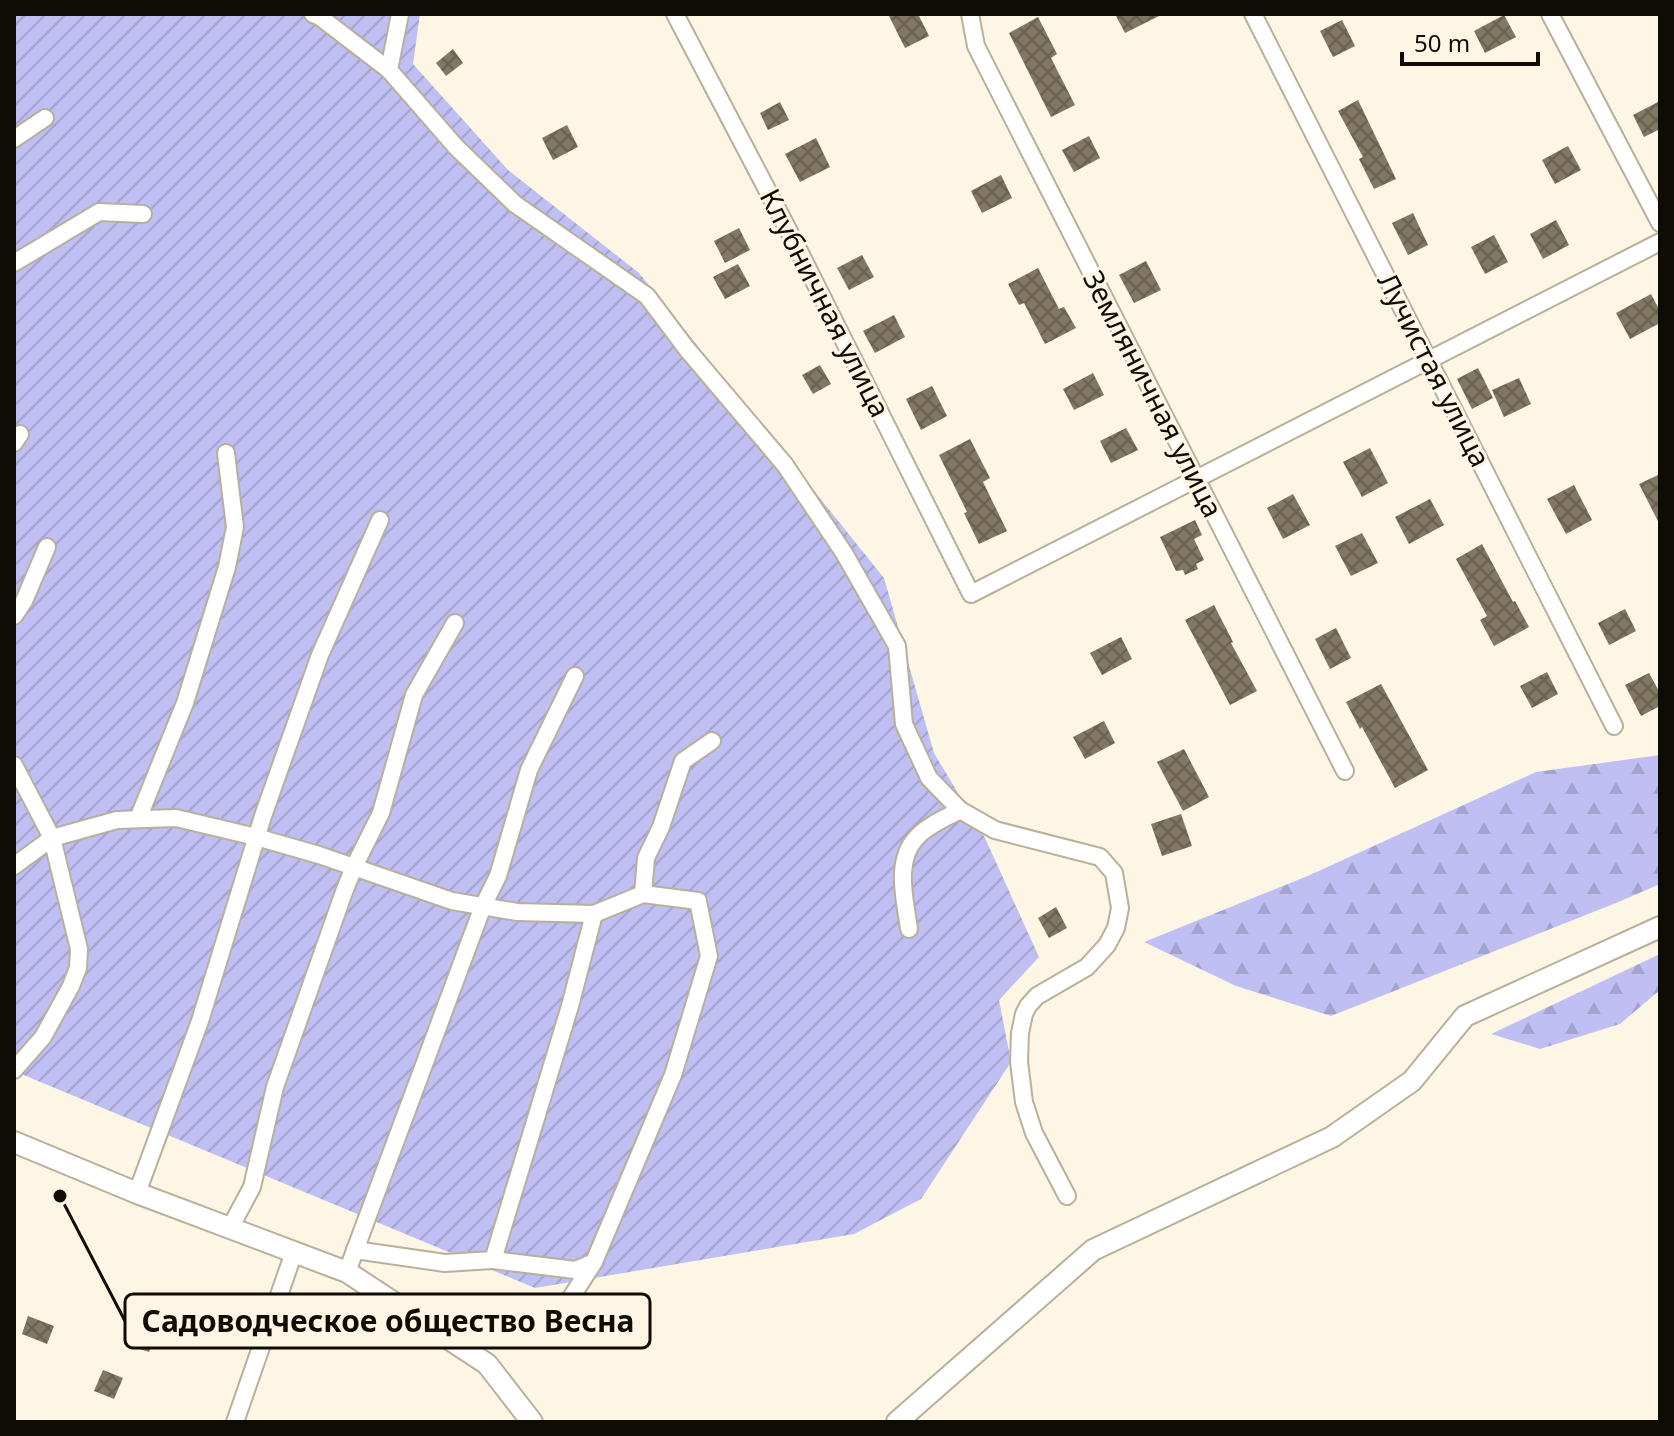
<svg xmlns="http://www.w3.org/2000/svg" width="1674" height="1436" viewBox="0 0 1674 1436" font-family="'Noto Sans',sans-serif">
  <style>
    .forest { fill: url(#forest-firs) }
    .garden { fill: url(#garden-furrows) }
    .building { fill: url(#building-cross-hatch) }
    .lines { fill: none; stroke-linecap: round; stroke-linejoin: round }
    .minor-casing { stroke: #b9af9a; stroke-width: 20 }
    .tertiary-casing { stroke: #b9af9a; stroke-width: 24 }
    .minor { stroke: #fff; stroke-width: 16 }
    .tertiary { stroke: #fff; stroke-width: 20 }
    .labels { text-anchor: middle; stroke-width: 6; stroke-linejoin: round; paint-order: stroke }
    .street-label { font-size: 28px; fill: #0f0b05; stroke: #fef6e4 }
    .leader { fill: none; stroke: #0f0b05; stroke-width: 3 }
    .callout-dot { fill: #0f0b05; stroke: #fef6e4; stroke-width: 3 }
    .callout { fill: #fef6e4; stroke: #0f0b05; stroke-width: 3 }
    .callout-label { font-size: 30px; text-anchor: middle; font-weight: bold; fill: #0f0b05 }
  </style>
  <defs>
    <pattern id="forest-firs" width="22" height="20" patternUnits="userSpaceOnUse" patternTransform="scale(2)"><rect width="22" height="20" fill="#bfbff3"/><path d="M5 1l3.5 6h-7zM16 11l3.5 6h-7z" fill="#a3a3cf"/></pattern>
    <pattern id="garden-furrows" width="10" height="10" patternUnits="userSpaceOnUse" patternTransform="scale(2)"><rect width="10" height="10" fill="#bfbff3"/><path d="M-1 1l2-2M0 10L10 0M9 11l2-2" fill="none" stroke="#a3a3cf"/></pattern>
    <pattern id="building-cross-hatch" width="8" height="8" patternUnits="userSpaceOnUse" patternTransform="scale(2)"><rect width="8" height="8" fill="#817763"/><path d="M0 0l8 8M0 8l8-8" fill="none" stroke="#686050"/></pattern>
  </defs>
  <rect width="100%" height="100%" fill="#fef6e4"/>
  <g class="forest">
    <polygon points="1660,755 1660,884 1616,903 1331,1016 1236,986 1144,942 1310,875 1536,772"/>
    <polygon points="1660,954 1660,990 1620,1024 1540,1049 1491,1034"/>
  </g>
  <polygon class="garden" points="14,14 420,14 413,64 508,170 639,273 884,578 934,753 985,838 1039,957 999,1000 1011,1062 921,1199 854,1234 535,1288 14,1071"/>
  <g class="building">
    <polygon points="888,14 918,14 929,36 905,48"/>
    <polygon points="1115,14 1163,14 1125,33"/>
    <polygon points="1504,15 1516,37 1485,53 1474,31"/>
    <polygon points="1038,17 1057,54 1051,58 1075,105 1051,117 1009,33"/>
    <polygon points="1342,20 1355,46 1333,57 1320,31"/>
    <polygon points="453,49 463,63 446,76 436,63"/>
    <polygon points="1358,100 1396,179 1374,189 1359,159 1363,157 1338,111"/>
    <polygon points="1660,101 1660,129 1644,137 1633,115"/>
    <polygon points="780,102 789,120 768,130 760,113"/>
    <polygon points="567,125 578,147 553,160 542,138"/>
    <polygon points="1089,136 1100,158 1074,172 1062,150"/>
    <polygon points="816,138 830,167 800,182 785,154"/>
    <polygon points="1568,146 1581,170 1555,184 1542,160"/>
    <polygon points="1001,175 1012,198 982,213 971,191"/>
    <polygon points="1413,213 1428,245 1408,255 1392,223"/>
    <polygon points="1556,220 1569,245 1543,259 1530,234"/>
    <polygon points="739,228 750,250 725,263 714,241"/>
    <polygon points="1494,235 1508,262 1485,274 1471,247"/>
    <polygon points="862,255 874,277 849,290 837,268"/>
    <polygon points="1146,261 1161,290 1134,303 1119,275"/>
    <polygon points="738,264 750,286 725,299 713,277"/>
    <polygon points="1038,268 1059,309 1064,307 1076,328 1045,344 1024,303 1019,305 1008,284"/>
    <polygon points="1651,294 1660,311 1660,323 1630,339 1616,313"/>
    <polygon points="894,315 905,337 875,353 863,331"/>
    <polygon points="820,365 831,384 813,394 802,375"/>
    <polygon points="1478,368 1493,398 1472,409 1457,379"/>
    <polygon points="1093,373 1104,395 1074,410 1063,389"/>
    <polygon points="1519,378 1531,404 1504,417 1492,390"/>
    <polygon points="932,386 947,416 921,430 906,399"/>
    <polygon points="1126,428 1138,450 1111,463 1100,441"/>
    <polygon points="970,439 990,478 983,482 1007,531 979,544 964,513 967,512 939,455"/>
    <polygon points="1370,448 1388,483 1362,497 1343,462"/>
    <polygon points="1660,474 1660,525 1639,484"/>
    <polygon points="1574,485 1592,520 1566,534 1547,499"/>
    <polygon points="1293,494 1310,525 1283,539 1267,508"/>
    <polygon points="1430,499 1444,525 1409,544 1395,517"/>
    <polygon points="1195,520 1202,535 1194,539 1204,560 1196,564 1198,569 1185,575 1183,570 1176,571 1160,537"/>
    <polygon points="1362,533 1378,563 1351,576 1335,546"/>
    <polygon points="1482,544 1513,602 1515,601 1529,627 1494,646 1480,620 1487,616 1456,559"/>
    <polygon points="1214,605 1233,642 1231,643 1257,691 1230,705 1185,620"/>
    <polygon points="1625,609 1636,631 1609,645 1598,623"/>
    <polygon points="1336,628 1351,658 1330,669 1315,639"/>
    <polygon points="1121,637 1132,659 1102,675 1090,653"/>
    <polygon points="1547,672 1558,694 1532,708 1520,686"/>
    <polygon points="1649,673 1660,693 1660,706 1641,716 1625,685"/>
    <polygon points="1381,684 1428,770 1395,788 1362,727 1360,729 1346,702"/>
    <polygon points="1104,721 1115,743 1085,759 1073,737"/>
    <polygon points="1184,749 1209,797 1183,811 1157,762"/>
    <polygon points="1181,814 1192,846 1162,856 1151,824"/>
    <polygon points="1056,907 1067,928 1049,938 1038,918"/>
    <polygon points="28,1316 54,1326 47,1344 22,1334"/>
    <polygon points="139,1320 157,1326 149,1352 130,1346"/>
    <polygon points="103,1370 123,1378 114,1399 94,1391"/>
  </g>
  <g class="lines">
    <g class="minor-casing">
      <g id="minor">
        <polyline points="313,14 320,17 389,70"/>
        <polyline points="400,14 389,70 456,147 515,204 647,296 686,348 785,465 844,553 897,646 904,724 929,778 960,810 995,830 1100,857 1114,873 1120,908 1116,928 1107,945 1087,967 1037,996 1028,1006 1024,1014 1020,1033 1019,1062 1024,1102 1034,1133 1067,1196"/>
        <polyline points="675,14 795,243 971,594 1660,242"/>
        <polyline points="970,14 976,46 1345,771"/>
        <polyline points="1253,14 1614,726"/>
        <polyline points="1550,14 1660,223"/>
        <polyline points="14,139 45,118"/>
        <polyline points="14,263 99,212 143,214"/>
        <polyline points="14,443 20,434"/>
        <polyline points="14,616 24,601 47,547"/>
        <polyline points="14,765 52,838 79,949 78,968 71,986 43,1037 14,1070"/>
        <polyline points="138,819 185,703 227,567 235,527 226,453"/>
        <polyline points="14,866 52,838 117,820 176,818 256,837 319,855 452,901 517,912 594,914 643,894 698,901 709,956 673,1075 594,1262 575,1270 493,1260"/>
        <polyline points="643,894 646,858 661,827 683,761 712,741"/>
        <path d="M 909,929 C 905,899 894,861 917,837 C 928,825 946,818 960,810"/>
        <polyline points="137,1193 200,1021 263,816 320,655 380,520"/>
        <polyline points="230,1228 252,1187 275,1087 344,892 354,867 381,813 414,695 455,623"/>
        <polyline points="355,1250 445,1263 493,1260 570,1006 594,914"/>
        <polyline points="347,1272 483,906 498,876 529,770 575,676"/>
        <polyline points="554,1324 594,1262"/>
        <polyline points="235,1422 294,1252"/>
      </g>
    </g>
    <g class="tertiary-casing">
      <g id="tertiary">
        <polyline points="14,1142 137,1193 347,1272 487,1364 532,1422"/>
        <polyline points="897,1422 1093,1250 1332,1137 1412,1081 1465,1016 1660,927"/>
      </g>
    </g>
    <use href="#minor" class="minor"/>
    <use href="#tertiary" class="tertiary"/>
  </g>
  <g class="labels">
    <g class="street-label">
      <text transform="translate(825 303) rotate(63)" y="10">Клубничная улица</text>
      <text transform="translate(1434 370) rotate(63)" y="10">Лучистая улица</text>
      <text transform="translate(1153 394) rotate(63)" y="10">Земляничная улица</text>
    </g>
  </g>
  <path class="leader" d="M60 1196L125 1321"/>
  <circle class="callout-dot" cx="60" cy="1196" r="8"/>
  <rect class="callout" x="125" y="1294" width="525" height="54" rx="8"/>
  <g class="callout-label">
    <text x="388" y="1332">Садоводческое общество Весна</text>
  </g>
  <rect width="1674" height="1436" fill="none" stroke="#0f0b05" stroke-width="32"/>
  <path d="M1402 52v12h136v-12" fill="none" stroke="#0f0b05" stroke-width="4"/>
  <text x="1414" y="52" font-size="24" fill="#0f0b05" stroke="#fef6e4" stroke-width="6" paint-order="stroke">50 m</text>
</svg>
